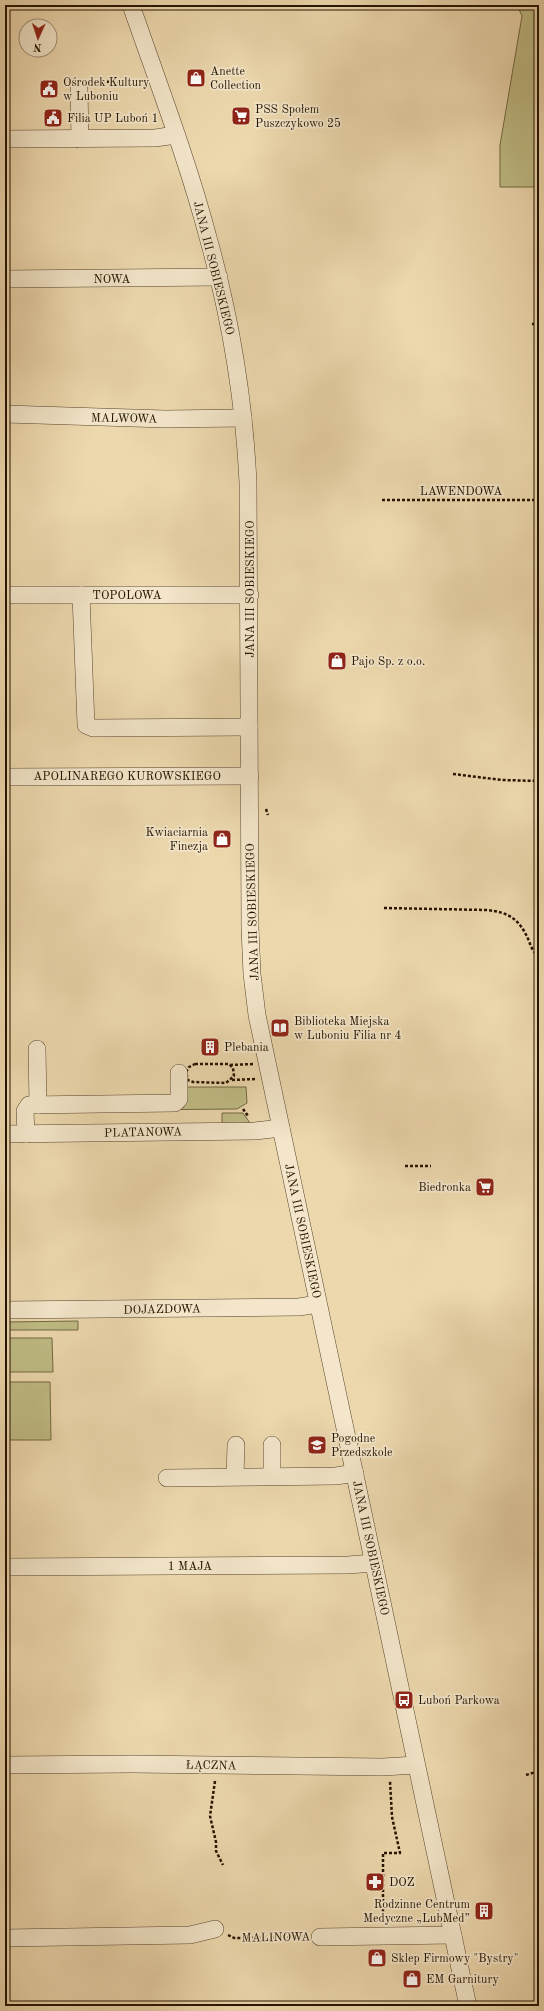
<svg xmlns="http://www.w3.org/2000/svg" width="544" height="2011" viewBox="0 0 544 2011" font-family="'Old Standard TT',serif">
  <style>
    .green { fill: #c0bc85; stroke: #726842 }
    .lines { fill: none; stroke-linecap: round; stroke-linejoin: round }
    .minor-casing { stroke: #56442c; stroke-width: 18 }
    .path { stroke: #241300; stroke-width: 2.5; stroke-dasharray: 3 2; stroke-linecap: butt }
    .minor { stroke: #f3e6ca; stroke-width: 17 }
    .labels { text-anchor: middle; stroke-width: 3.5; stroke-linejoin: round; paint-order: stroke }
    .poi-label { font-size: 12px; fill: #241300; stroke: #f3e6ca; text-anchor: start }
    .street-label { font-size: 12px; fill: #241300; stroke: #f3e6ca }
  </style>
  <rect width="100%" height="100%" fill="#edd8ae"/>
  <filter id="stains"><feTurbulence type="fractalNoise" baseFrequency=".005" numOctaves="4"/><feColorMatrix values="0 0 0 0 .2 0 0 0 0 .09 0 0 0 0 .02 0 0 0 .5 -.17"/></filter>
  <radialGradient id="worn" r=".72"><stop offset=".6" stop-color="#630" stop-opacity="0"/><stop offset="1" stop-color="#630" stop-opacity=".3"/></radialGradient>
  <g class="green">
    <polygon points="517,5 539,5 539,187 500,187 500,145 522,16"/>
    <polygon points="188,1087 246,1087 247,1103 237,1109 122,1110 122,1108 184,1107 184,1091"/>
    <polygon points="222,1113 243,1113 250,1123 222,1124"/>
    <polygon points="78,1321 78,1330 5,1330 5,1322"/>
    <polygon points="5,1338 52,1338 53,1372 5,1372"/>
    <polygon points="5,1382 50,1382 51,1440 5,1440"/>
  </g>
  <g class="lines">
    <g class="minor-casing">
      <g id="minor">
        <path d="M 131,5 C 158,83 188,161 209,241 C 231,320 244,401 248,482 L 250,928 L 252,974 L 257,1015 L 468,2006"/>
        <polyline points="79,89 80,139"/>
        <polyline points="5,139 155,138 176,135"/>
        <polyline points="5,279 219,277"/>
        <polyline points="5,414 165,419 243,418"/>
        <polyline points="5,595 250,595"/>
        <polyline points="81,595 86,725 93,728 249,727"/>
        <polyline points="5,777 250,776"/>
        <polyline points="37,1049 38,1105"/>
        <polyline points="5,1134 255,1131 281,1128"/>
        <polyline points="26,1134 25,1111 29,1105 175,1103 179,1099 179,1073"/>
        <polyline points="5,1310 299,1307 318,1304"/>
        <polyline points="235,1476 236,1445"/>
        <polyline points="272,1476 272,1445"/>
        <polyline points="167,1478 336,1476 355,1473"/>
        <polyline points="5,1567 348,1565 374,1563"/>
        <polyline points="5,1765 132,1764 383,1767 416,1765"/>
        <polyline points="320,1937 453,1935"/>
        <polyline points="5,1938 190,1935 215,1929"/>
      </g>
    </g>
    <g class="path">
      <polyline points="92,82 141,81"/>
      <polyline points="532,324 539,324"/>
      <polyline points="382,500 539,500"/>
      <polyline points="453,774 502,780 539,781"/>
      <polyline points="266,809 268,815"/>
      <path d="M 384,908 L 486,910 C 510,912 520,920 529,941 C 531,947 534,953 539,957"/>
      <polygon points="195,1064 229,1064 233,1068 234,1076 226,1083 193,1082 188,1080 186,1072 189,1067"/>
      <polyline points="230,1065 253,1064"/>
      <polyline points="232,1080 255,1079"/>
      <polyline points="243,1109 248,1116"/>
      <polyline points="405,1166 431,1166"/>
      <polyline points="526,1775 539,1771"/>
      <polyline points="215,1781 210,1816 216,1842 216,1851 223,1865"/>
      <polyline points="383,1922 383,1853 400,1853 392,1817 390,1781"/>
      <polyline points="228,1935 234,1938 306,1937"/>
    </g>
    <use href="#minor" class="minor"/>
  </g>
  <defs>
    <g id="shop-square" transform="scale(1)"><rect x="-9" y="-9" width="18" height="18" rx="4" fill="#8f2418" stroke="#f3e6ca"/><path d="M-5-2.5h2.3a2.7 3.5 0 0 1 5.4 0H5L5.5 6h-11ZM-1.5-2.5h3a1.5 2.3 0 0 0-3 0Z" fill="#fff"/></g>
    <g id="civic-square" transform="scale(1)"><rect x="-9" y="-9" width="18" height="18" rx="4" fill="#8f2418" stroke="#f3e6ca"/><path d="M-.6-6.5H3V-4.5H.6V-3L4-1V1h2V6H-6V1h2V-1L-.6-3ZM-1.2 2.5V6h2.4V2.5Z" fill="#fff"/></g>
    <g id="supermarket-square" transform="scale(1)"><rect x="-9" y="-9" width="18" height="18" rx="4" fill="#8f2418" stroke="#f3e6ca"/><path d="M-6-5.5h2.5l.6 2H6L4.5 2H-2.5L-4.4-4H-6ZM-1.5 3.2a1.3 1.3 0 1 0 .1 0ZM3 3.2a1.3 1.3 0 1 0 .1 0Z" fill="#fff"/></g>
    <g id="library-square" transform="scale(1)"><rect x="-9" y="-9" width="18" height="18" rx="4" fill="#8f2418" stroke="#f3e6ca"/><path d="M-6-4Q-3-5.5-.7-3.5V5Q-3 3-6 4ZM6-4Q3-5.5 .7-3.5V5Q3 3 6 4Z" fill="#fff"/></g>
    <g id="building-square" transform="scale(1)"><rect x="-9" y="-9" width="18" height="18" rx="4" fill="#8f2418" stroke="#f3e6ca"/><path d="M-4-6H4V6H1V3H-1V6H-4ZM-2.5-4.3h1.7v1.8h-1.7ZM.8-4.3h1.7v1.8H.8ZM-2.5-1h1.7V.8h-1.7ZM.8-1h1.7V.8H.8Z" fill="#fff"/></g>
    <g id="school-square" transform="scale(1)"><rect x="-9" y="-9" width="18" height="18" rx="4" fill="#8f2418" stroke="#f3e6ca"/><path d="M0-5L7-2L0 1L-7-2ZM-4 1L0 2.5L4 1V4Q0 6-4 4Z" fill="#fff"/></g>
    <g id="bus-square" transform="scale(1)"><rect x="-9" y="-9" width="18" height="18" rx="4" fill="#8f2418" stroke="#f3e6ca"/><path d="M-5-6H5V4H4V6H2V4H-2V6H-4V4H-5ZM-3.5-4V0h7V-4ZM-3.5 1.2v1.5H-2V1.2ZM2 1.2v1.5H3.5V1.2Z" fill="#fff"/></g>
    <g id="pharmacy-square" transform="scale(1)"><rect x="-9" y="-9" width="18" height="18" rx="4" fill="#8f2418" stroke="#f3e6ca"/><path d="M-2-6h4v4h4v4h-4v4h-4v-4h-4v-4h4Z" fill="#fff"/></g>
  </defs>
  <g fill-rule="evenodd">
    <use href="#shop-square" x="196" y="78"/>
    <use href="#civic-square" x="49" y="89"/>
    <use href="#supermarket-square" x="241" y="116"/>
    <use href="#civic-square" x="53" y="118"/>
    <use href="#shop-square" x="337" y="661"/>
    <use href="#shop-square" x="222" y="839"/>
    <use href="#library-square" x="280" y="1028"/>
    <use href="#building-square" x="210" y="1047"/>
    <use href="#supermarket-square" x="485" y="1187"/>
    <use href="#school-square" x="317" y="1445"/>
    <use href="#bus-square" x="404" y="1700"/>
    <use href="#pharmacy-square" x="375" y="1882"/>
    <use href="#building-square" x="484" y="1911"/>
    <use href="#shop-square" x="377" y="1958"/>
    <use href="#shop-square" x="412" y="1979"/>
  </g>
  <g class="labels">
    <g class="poi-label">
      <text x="210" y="75">Anette<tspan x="210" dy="14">Collection</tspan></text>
      <text x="63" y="86">Ośrodek Kultury<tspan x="63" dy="14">w Luboniu</tspan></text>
      <text x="255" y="113">PSS Społem<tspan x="255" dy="14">Puszczykowo 25</tspan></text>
      <text x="67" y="122">Filia UP Luboń 1</text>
      <text x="351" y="665">Pajo Sp. z o.o.</text>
      <text x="208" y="836" text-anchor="end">Kwiaciarnia<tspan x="208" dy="14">Finezja</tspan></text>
      <text x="294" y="1025">Biblioteka Miejska<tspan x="294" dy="14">w Luboniu Filia nr 4</tspan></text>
      <text x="224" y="1051">Plebania</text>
      <text x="471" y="1191" text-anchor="end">Biedronka</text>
      <text x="331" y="1442">Pogodne<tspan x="331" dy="14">Przedszkole</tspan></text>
      <text x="418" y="1704">Luboń Parkowa</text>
      <text x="389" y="1886">DOZ</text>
      <text x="470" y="1908" text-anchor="end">Rodzinne Centrum<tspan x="470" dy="14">Medyczne „LubMed”</tspan></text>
      <text x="391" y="1962">Sklep Firmowy "Bystry"</text>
      <text x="426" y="1983">EM Garnitury</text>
    </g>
    <g class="street-label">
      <text transform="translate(214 268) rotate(76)" y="4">JANA III SOBIESKIEGO</text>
      <text x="112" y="283">NOWA</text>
      <text transform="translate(124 418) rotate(1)" y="4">MALWOWA</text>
      <text x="461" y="495">LAWENDOWA</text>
      <text transform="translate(250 589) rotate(-90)" y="4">JANA III SOBIESKIEGO</text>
      <text x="127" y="599">TOPOLOWA</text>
      <text x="127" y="780">APOLINAREGO KUROWSKIEGO</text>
      <text transform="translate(252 912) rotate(-92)" y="4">JANA III SOBIESKIEGO</text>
      <text transform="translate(143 1132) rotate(-1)" y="4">PLATANOWA</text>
      <text transform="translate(303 1231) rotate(78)" y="4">JANA III SOBIESKIEGO</text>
      <text transform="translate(162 1309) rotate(-1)" y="4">DOJAZDOWA</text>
      <text transform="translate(371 1548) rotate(78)" y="4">JANA III SOBIESKIEGO</text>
      <text x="190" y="1570">1 MAJA</text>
      <text transform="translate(211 1765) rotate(1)" y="4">ŁĄCZNA</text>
      <text transform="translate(276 1937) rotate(-1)" y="4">MALINOWA</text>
    </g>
  </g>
  <rect width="544" height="2011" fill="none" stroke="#edd8ae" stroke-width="20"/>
  <rect x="6" y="6" width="532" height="1999" fill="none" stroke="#241300" stroke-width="2"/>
  <rect x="10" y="10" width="524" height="1991" fill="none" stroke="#241300"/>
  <g transform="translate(38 38) rotate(183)"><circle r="19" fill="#f3e6ca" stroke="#a09279"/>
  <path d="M0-3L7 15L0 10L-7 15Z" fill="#8f2418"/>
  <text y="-6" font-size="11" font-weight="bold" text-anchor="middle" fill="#241300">N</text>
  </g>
  <rect width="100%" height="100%" filter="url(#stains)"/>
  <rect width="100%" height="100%" fill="url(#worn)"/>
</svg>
